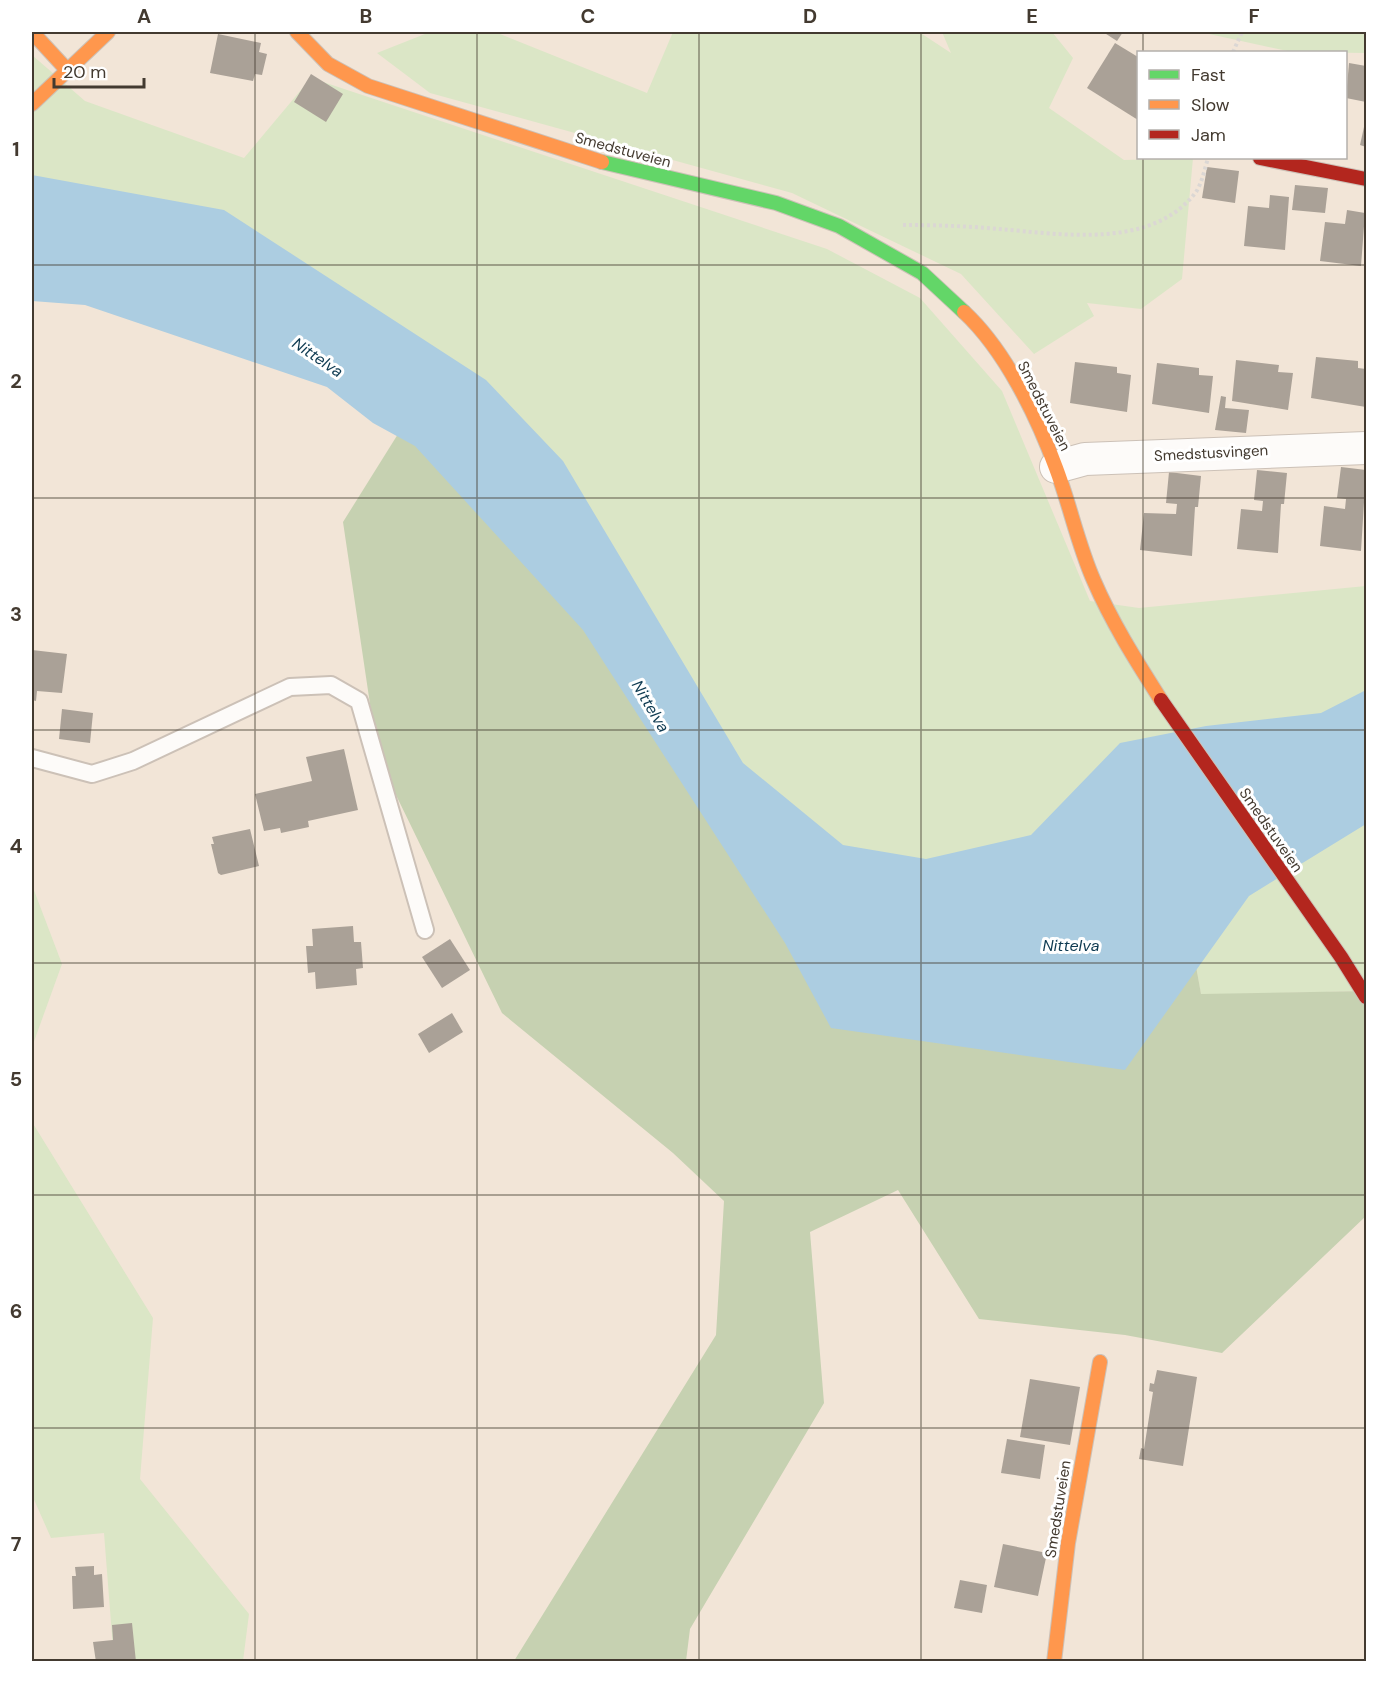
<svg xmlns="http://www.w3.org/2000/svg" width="1398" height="1693" viewBox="0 0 1398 1693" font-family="'DM Sans',sans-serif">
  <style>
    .green { fill: #dbe6c6 }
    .forest { fill: #c6d1b1 }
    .water { fill: #accde1 }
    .building { fill: #aaa197 }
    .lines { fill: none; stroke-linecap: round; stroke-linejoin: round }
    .lane-casing { stroke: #ccc1b7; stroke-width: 20 }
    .street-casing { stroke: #ccc1b7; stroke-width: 34 }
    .fast-casing { stroke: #ccc1b7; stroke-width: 16 }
    .slow-casing { stroke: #ccc1b7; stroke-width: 16 }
    .jam-casing { stroke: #ccc1b7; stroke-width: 16 }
    .path { stroke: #dbd7d4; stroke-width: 4; stroke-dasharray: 3 3; stroke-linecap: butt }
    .lane { stroke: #fdfbf9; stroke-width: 16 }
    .street { stroke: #fdfbf9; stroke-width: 32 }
    .fast { stroke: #63d668; stroke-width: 14 }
    .slow { stroke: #ff974d; stroke-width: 14 }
    .jam { stroke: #b3261e; stroke-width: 14 }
    .grid { fill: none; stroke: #433a30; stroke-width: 1.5; stroke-opacity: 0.55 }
    .labels { text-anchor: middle; stroke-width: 6; stroke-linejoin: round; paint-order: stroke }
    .street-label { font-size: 15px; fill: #433a30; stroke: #fff }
    .water-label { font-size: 16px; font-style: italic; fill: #0e3a51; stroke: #fff }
    .neatline { fill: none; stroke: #433a30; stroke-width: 2 }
    .grid-label { font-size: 20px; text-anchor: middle; font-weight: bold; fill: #433a30 }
  </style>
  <rect width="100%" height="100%" fill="#f2e5d7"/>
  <g class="green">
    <polygon points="430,32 495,32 647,93 673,32 919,32 951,53 942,32 1052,32 1073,58 1049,108 1124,160 1193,158 1182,279 1141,309 1087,303 1094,316 1034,354 961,274 792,193 430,93 377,53"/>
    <polygon points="1200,32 1366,32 1366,53 1292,52"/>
    <polygon points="32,55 85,101 244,158 311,78 827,249 920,298 1002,391 1090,601 1139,608 1366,586 1366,991 1201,995 1172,826 918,953 408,418 32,245"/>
    <polygon points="32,885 62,964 32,1047"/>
    <polygon points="32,1113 32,1122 153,1318 140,1479 249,1614 243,1661 114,1661 104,1533 51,1538 32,1495"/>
  </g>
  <polygon class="forest" points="408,418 614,644 819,927 1171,826 1201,994 1366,991 1366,1216 1222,1353 1125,1335 979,1319 898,1190 810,1232 824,1403 690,1629 686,1661 514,1661 716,1335 724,1201 673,1153 502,1013 378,758 343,522"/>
  <polygon class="water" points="32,175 224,210 486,380 563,461 743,763 843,845 926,859 1031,835 1120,743 1206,726 1321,713 1366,690 1366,824 1249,896 1125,1070 831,1028 785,943 583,630 415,446 373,423 327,387 85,305 32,301"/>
  <g class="building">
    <polygon points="1103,32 1123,32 1117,41"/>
    <polygon points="218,34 261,43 259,52 267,54 262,75 255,74 253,81 210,73"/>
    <polygon points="1115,43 1138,57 1138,120 1087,88"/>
    <polygon points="1349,63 1366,66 1366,102 1346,98"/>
    <polygon points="311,74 343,94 326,122 294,102"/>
    <polygon points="1364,127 1366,128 1366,147 1360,145"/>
    <polygon points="1207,167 1239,171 1235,203 1202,198"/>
    <polygon points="1295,185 1328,188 1325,213 1292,210"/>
    <polygon points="1270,195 1289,197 1285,250 1244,246 1248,206 1269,208"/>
    <polygon points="1347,210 1365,213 1361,266 1320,261 1325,222 1345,224"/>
    <polygon points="1316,357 1358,361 1358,368 1366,369 1366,407 1311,398"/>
    <polygon points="1236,360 1279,365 1278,372 1293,373 1288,410 1232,401"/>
    <polygon points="1075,362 1117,367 1117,373 1131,375 1127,412 1070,403"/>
    <polygon points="1157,363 1199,368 1199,375 1213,376 1209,413 1152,404"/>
    <polygon points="1221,396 1226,397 1225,408 1249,410 1246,433 1215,430"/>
    <polygon points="1341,467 1366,470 1361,551 1320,546 1324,506 1345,509 1346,499 1337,498"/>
    <polygon points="1257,470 1287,473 1284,504 1281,504 1278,553 1237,549 1241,509 1262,511 1263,501 1254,500"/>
    <polygon points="1169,472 1201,476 1198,507 1195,507 1192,556 1140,550 1144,513 1176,514 1177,504 1166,503"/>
    <polygon points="32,650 67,654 62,693 37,691 36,701 32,700"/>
    <polygon points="62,709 93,713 90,743 59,739"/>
    <polygon points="344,749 358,810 308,821 309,827 281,833 280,828 264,831 255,794 312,781 306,757"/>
    <polygon points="250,829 259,866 221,875 218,873 211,844 214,844 212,837"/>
    <polygon points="353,926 354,942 361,942 363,968 356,969 357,985 316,989 315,972 308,973 306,946 313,946 312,929"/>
    <polygon points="450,939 470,970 442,988 422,957"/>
    <polygon points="452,1013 463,1032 429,1053 418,1034"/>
    <polygon points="1157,1370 1197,1377 1183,1466 1139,1459 1141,1448 1144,1449 1153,1392 1149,1391 1150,1383 1154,1384"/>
    <polygon points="1030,1379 1080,1387 1070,1445 1020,1437"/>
    <polygon points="1007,1439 1045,1445 1040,1479 1001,1473"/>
    <polygon points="1003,1544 1047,1553 1038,1596 994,1587"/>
    <polygon points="94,1566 94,1575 102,1574 104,1607 73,1609 72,1576 76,1576 75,1567"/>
    <polygon points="960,1580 987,1585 982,1613 954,1608"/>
    <polygon points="132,1623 136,1662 96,1662 93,1642 113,1640 112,1625"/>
  </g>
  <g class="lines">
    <g class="lane-casing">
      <polyline id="lane" points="32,758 92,774 133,761 290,687 331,685 359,701 425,930"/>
    </g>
    <g class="street-casing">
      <polyline id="street" points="1056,467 1085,459 1366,448"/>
    </g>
    <g class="fast-casing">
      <polyline id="fast" points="602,162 776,203 839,226 922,273 964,312"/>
    </g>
    <g class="slow-casing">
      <g id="slow">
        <polyline points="32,32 68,71"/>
        <polyline points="297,32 328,64 368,86 602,162"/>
        <polyline points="32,104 108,32"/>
        <path d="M 964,312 C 1005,350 1037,416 1056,468 C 1070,505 1078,545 1094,581 C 1112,623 1137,662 1161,700"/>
        <polyline points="1054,1662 1068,1543 1100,1362"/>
      </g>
    </g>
    <g class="jam-casing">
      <g id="jam">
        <polyline points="1260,158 1366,179"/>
        <polyline points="1161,700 1341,957 1366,997"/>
      </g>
    </g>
    <g class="path">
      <polyline points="1233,52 1242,32"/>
      <path d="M 903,225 C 935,225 967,226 999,229 C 1061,234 1152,250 1196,192 C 1202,183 1205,168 1208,158"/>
    </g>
    <use href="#lane" class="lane"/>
    <use href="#street" class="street"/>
    <use href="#fast" class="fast"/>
    <use href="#slow" class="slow"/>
    <use href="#jam" class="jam"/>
  </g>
  <path class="grid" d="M 255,32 L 255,1662M 477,32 L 477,1662M 699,32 L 699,1662M 921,32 L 921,1662M 1143,32 L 1143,52M 1143,158 L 1143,1662M 32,265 L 1366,265M 32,498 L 1366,498M 32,730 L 1366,730M 32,963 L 1366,963M 32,1195 L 1366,1195M 32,1428 L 1366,1428"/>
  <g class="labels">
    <g class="street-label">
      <text transform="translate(623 150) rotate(15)" y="5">Smedstuveien</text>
      <text transform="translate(1044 406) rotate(63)" y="5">Smedstuveien</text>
      <text transform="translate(1211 453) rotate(-3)" y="5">Smedstusvingen</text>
      <text transform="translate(1271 830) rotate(55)" y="5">Smedstuveien</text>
      <text transform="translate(1058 1509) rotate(-81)" y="5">Smedstuveien</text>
    </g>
    <g class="water-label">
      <text transform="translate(318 357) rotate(34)" y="6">Nittelva</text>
      <text transform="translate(651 706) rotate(59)" y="6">Nittelva</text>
      <text x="1071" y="951">Nittelva</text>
    </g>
  </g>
  <rect width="1398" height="1693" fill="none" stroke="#ffffff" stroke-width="66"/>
  <rect x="1137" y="51" width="210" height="108" fill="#ffffff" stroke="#b4b0ac" stroke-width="1.5"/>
  <rect x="1149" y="70" width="30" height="9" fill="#63d668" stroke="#b4b0ac" stroke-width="1.5"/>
  <text x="1191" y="81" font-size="18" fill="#433a30">Fast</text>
  <rect x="1149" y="100" width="30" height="9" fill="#ff974d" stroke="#b4b0ac" stroke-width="1.5"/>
  <text x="1191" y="111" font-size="18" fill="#433a30">Slow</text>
  <rect x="1149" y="130" width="30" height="9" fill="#b3261e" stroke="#b4b0ac" stroke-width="1.5"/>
  <text x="1191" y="141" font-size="18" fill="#433a30">Jam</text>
  <path d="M54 78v9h90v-9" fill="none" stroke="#433a30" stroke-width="3"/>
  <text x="63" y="78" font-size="18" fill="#433a30" stroke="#ffffff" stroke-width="4.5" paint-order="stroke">20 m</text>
  <rect x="33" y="33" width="1332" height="1627" class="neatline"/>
  <g class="grid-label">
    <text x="144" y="23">A</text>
    <text x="366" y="23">B</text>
    <text x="588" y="23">C</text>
    <text x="810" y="23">D</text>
    <text x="1032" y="23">E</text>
    <text x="1254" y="23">F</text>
    <text x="16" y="156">1</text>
    <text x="16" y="388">2</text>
    <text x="16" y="621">3</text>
    <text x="16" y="853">4</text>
    <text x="16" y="1086">5</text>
    <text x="16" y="1318">6</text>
    <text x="16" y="1551">7</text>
  </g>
</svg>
